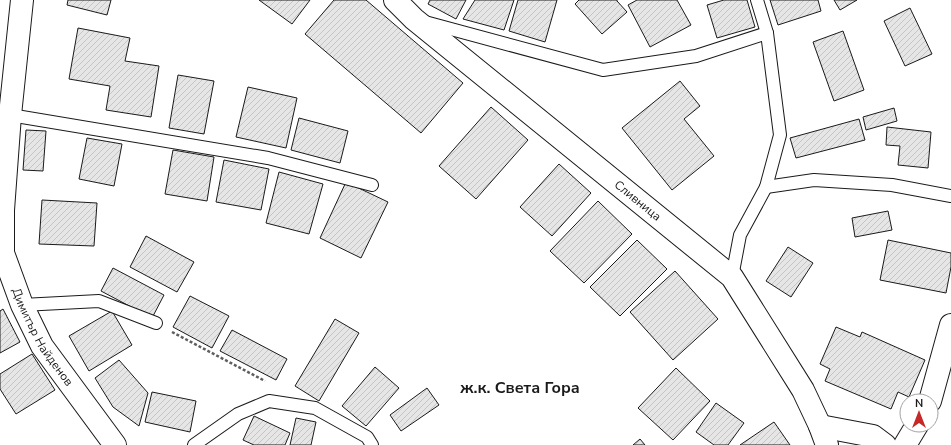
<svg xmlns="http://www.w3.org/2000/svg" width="951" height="445" viewBox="0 0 951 445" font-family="'Nunito Sans',sans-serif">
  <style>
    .building { fill: url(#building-hatch); stroke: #1a1a1a }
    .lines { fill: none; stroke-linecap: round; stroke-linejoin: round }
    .service-casing { stroke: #1a1a1a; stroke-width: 14 }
    .minor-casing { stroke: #1a1a1a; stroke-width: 24 }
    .tertiary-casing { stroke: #1a1a1a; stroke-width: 24 }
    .path { stroke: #5f5f5f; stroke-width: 2.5; stroke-dasharray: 3 2; stroke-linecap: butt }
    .service { stroke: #fff; stroke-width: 12 }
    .minor { stroke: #fff; stroke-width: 22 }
    .tertiary { stroke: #fff; stroke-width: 22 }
    .labels { text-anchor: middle; stroke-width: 3; stroke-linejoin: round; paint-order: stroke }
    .street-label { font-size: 12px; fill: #1a1a1a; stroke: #fff }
    .district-label { font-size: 16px; font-weight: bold; fill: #1a1a1a; stroke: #fff }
  </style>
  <defs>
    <pattern id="building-hatch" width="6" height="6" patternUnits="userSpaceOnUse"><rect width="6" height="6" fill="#e6e6e6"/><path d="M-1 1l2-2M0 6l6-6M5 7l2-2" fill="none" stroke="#c5c5c5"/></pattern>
  </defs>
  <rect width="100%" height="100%" fill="#fff"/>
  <g class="building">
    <polygon points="68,0 111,0 107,15 67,5"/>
    <polygon points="259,0 310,0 292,24"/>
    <polygon points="334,0 366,0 463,83 421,133 305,34"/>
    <polygon points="430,0 466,0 456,19 428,4"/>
    <polygon points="475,0 514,0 504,30 463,19"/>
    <polygon points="518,0 557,0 545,42 509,31"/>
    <polygon points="579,0 617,0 617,1 627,12 602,34 575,4"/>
    <polygon points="637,0 677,0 691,25 650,47 628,5"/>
    <polygon points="724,0 747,0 755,27 717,38 707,5"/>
    <polygon points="770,0 818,0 821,11 778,25"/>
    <polygon points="834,0 857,0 840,10"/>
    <polygon points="910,8 932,54 905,66 884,21"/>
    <polygon points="78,28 130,38 125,61 159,66 151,117 106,110 110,86 69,79"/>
    <polygon points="843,31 864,90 834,101 813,42"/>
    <polygon points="178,75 214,81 204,134 169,128"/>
    <polygon points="680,81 700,106 684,119 714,156 672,190 622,128"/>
    <polygon points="248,87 297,98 286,148 236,137"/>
    <polygon points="491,107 528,140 476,199 439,166"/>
    <polygon points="894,108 897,121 866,130 863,117"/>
    <polygon points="299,118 348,131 340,163 291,150"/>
    <polygon points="859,119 865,140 796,158 790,138"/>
    <polygon points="887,127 931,132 928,168 898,165 900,146 886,145"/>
    <polygon points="26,130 46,131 43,171 23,170"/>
    <polygon points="87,138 122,144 114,186 79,179"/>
    <polygon points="173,150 214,157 207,201 165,194"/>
    <polygon points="224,160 269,169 261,210 216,202"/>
    <polygon points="559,164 591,193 552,236 520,207"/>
    <polygon points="279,172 323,184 309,234 266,223"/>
    <polygon points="346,182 388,202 361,258 320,238"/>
    <polygon points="42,200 97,203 94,246 39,244"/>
    <polygon points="598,201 632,234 584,283 550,251"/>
    <polygon points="888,211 892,230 855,237 852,218"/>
    <polygon points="146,236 194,262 177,292 130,267"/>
    <polygon points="637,240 667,269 620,316 590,287"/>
    <polygon points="888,240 951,253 951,267 946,293 880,280"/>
    <polygon points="788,247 813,263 791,297 766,281"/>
    <polygon points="113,268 164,295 152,318 101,291"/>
    <polygon points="675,271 718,319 673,360 630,312"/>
    <polygon points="190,296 229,316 212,348 173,327"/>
    <polygon points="3,309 20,342 0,353 0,311"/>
    <polygon points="112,311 132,345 89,371 69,336"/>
    <polygon points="335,319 359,333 319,401 295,386"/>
    <polygon points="836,327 860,337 862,332 925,360 909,397 898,392 891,409 825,381 830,369 820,364"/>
    <polygon points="232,330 287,359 276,380 220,351"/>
    <polygon points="32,354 55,390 16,414 0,389 0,374"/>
    <polygon points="119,360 148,393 139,426 113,407 95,378"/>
    <polygon points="375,367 399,388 366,426 342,406"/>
    <polygon points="676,368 710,401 673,440 638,408"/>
    <polygon points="427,388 439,405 401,431 390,415"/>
    <polygon points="152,392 196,401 190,432 145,422"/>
    <polygon points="716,403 744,423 728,445 714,445 696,432"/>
    <polygon points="254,416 290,433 285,445 254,445 243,440"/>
    <polygon points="296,418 316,422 311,445 290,445"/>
    <polygon points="774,422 790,445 740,445"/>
    <polygon points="640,439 645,445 633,445"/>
  </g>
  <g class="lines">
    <g class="service-casing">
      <g id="service">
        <polyline points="425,22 603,70 696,56 767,33"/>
        <polyline points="10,115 268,158 372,185"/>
        <polyline points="766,187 814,180 892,185 951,196"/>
        <polyline points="732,277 740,235 766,187 780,135 767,33 757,0"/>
        <polyline points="22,305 99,301 156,323"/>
        <polyline points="194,445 238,414 269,401 315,408 367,437 372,445"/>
      </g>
    </g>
    <g class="minor-casing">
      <g id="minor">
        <path id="s1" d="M 395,0 L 414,19 L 732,277 L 803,390 L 820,426 L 827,445"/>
        <polyline points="930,401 951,325"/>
        <polyline points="820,426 873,436 885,445"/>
        <polyline points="905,445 917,425"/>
      </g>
    </g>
    <g class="tertiary-casing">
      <g id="tertiary">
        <path id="s2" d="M 22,0 L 10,115 L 3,210 L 3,253 L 22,305 L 42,346 L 115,445"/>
      </g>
    </g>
    <polyline class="path" points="172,332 265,381"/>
    <use href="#service" class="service"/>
    <use href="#minor" class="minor"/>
    <use href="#tertiary" class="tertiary"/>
  </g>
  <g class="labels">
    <g class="street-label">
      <text dy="4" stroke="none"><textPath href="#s1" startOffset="315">Сливница</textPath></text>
      <text dy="4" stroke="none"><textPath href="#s2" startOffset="347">Димитър Найденов</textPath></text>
    </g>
    <g class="district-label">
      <text x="520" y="393">ж.к. Света Гора</text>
    </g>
  </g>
  <g transform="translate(919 413)"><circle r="19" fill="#ffffff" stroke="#a3a3a3"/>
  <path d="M0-3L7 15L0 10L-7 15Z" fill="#c62828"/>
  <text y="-6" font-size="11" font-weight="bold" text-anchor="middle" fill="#1a1a1a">N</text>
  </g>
</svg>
